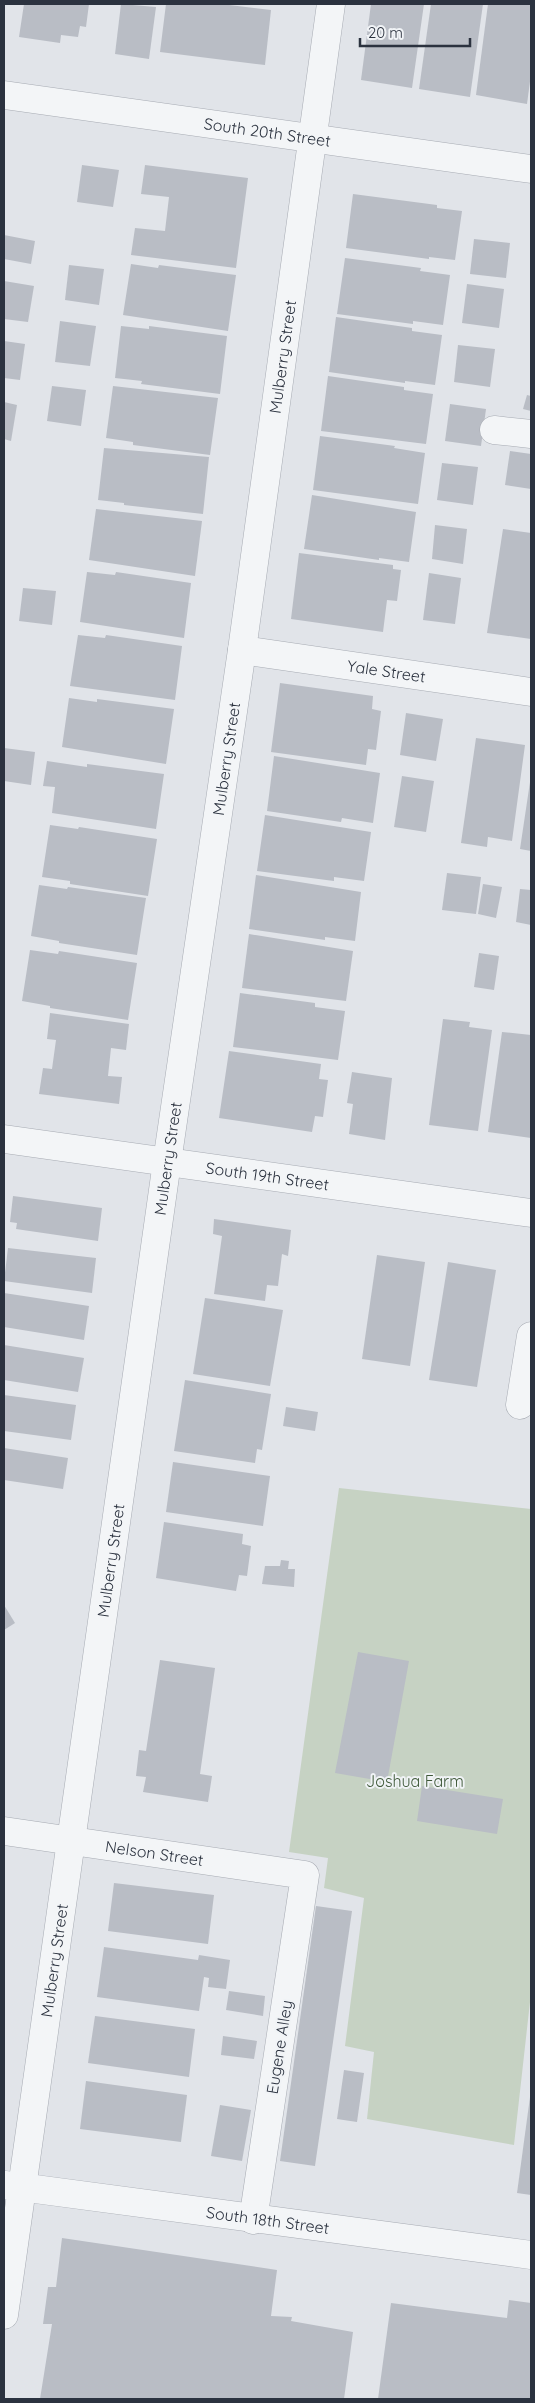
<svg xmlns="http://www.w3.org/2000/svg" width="535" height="2403" viewBox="0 0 535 2403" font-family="Quicksand,sans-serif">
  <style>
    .green { fill: #c6d2c3 }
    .building { fill: #b9bdc5 }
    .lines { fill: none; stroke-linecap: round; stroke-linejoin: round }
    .minor-casing { stroke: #a7abb3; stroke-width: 29 }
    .minor { stroke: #f3f5f7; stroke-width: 28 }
    .labels { text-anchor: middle; stroke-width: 4; stroke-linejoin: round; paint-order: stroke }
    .street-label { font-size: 16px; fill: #2b323f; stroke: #f0f3f6 }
    .park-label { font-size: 16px; fill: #3f5939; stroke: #f0f3f6 }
  </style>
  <rect width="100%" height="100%" fill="#e1e4e9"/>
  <polygon class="green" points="339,1488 531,1509 531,1993 514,2145 367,2119 374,2052 345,2046 364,1898 324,1888 328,1858 289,1852"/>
  <g class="building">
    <polygon points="24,4 89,4 86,27 80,26 78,37 61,35 60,43 19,37"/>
    <polygon points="121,4 156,7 149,59 115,54"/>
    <polygon points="166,4 221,4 271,10 265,65 160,52"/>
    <polygon points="371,4 424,4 412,88 361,80"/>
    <polygon points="431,4 483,4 470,97 419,89"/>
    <polygon points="488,4 531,4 531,74 527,104 476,95"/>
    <polygon points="82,165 119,170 113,207 77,202"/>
    <polygon points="145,165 248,178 236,268 131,255 135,228 165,231 169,197 141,194"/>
    <polygon points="353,194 437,205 437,208 462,211 455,260 429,257 429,259 346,248"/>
    <polygon points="4,235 35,241 31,264 4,259"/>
    <polygon points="474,239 510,243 506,278 470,274"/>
    <polygon points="345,258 421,268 420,271 450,275 443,325 413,321 413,324 337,314"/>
    <polygon points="131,264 158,268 159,265 236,275 228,331 123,315"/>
    <polygon points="69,265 104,269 99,305 65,300"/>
    <polygon points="4,281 34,286 28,322 4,319"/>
    <polygon points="467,284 504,289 499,328 462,323"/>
    <polygon points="336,317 412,328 412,331 442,335 435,385 405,381 405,383 329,372"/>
    <polygon points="60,321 96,326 90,366 55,362"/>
    <polygon points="121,326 149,329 149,326 227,336 220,394 141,384 142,381 115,378"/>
    <polygon points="4,341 25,344 20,380 4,378"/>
    <polygon points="458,345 495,349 490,387 454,382"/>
    <polygon points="328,376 404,387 404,390 433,394 426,444 321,431"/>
    <polygon points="52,386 86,390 81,426 47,421"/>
    <polygon points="113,386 218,398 210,455 133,445 133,442 106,438"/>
    <polygon points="527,395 531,396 531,411 523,409"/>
    <polygon points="4,402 17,405 11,441 4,439"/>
    <polygon points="450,404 486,409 481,446 445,441"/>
    <polygon points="320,436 395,446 394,448 425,453 418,504 313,490"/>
    <polygon points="104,448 209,457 203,514 124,505 124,503 98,500"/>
    <polygon points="510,451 531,454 531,489 505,485"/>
    <polygon points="442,463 478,467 473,505 437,500"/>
    <polygon points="312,495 416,512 409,562 379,558 379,560 304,549"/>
    <polygon points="96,509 202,521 195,576 89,560"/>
    <polygon points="435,525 467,529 463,564 432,559"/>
    <polygon points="503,529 531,533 531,639 487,633"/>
    <polygon points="299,553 393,565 393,569 401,570 397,601 387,600 383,632 291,619"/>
    <polygon points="87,572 115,575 116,572 191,583 184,638 80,622"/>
    <polygon points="429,573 461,578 455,624 423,620"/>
    <polygon points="23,588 56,591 52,625 19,621"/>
    <polygon points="78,635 105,638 106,635 182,646 175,700 70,686"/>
    <polygon points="280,683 373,696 372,709 381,711 376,750 368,749 366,765 271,752"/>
    <polygon points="69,698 97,702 97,699 174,709 166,764 62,747"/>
    <polygon points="406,713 443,719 436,761 400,755"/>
    <polygon points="476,738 525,745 512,841 488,837 487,847 461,843"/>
    <polygon points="4,748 35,752 31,785 4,781"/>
    <polygon points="274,756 380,773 373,823 342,818 341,822 267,811"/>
    <polygon points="47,761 87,767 87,764 164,774 156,829 52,813 55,787 43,786"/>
    <polygon points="402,776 434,781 426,832 394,827"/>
    <polygon points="530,782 531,782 531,851 520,849"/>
    <polygon points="265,815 371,832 364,881 334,877 334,881 257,871"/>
    <polygon points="50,825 78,829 79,827 157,839 148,896 70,884 70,881 42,877"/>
    <polygon points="447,873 481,877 476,914 442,910"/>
    <polygon points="256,875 361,892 355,941 325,937 325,940 249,929"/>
    <polygon points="483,884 502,887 496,918 478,914"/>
    <polygon points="39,885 67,889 68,887 146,898 137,955 59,943 59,941 31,936"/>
    <polygon points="520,889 531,890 531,925 516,922"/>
    <polygon points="249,934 353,951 346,1001 242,988"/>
    <polygon points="30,950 58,954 59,951 137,963 128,1020 50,1008 50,1006 22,1001"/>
    <polygon points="479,953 499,956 494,990 474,987"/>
    <polygon points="240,993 315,1003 315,1007 345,1011 338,1060 233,1047"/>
    <polygon points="50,1013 129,1024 126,1050 111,1048 108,1076 122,1077 119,1104 39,1094 43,1068 52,1069 56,1040 47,1039"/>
    <polygon points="443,1019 470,1022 469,1027 492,1030 478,1131 429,1125"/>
    <polygon points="502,1032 531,1035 531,1138 488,1132"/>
    <polygon points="229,1051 321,1064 319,1079 328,1080 323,1117 315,1116 312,1132 219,1118"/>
    <polygon points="352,1072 392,1078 385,1140 349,1134 353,1104 347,1103"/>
    <polygon points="13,1196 102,1208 98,1241 16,1229 17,1223 10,1222"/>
    <polygon points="214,1219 291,1230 288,1256 282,1254 278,1286 267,1285 265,1301 214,1294 222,1236 213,1234"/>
    <polygon points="8,1248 96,1258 92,1293 4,1281"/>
    <polygon points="377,1255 425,1262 410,1366 362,1359"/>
    <polygon points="448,1262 496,1270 477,1387 429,1380"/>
    <polygon points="4,1293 89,1306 84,1340 4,1327"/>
    <polygon points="205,1298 283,1310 270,1386 193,1374"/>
    <polygon points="4,1345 84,1358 78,1392 4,1380"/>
    <polygon points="185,1380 271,1394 262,1450 257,1449 255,1463 174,1451"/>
    <polygon points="4,1395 76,1405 71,1440 4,1431"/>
    <polygon points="286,1407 318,1412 315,1431 283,1426"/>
    <polygon points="4,1448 68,1458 63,1489 4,1480"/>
    <polygon points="173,1462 270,1476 263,1526 166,1512"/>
    <polygon points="164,1522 243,1534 242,1544 251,1546 247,1576 239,1575 236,1591 156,1578"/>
    <polygon points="281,1560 289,1561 288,1569 295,1569 294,1587 262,1584 265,1566 280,1566"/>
    <polygon points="4,1605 15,1623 4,1630"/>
    <polygon points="358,1652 409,1661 387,1782 335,1773"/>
    <polygon points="160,1660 215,1668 200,1774 212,1776 208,1802 143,1792 146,1777 136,1776 139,1750 146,1751"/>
    <polygon points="422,1786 503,1799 497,1834 417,1821"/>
    <polygon points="114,1883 214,1895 208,1944 108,1931"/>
    <polygon points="316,1906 352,1911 315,2166 280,2161"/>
    <polygon points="104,1947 198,1960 199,1955 230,1960 226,1989 208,1987 209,1978 204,1977 199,2011 97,1997"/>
    <polygon points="229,1991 265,1996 263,2016 226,2010"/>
    <polygon points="95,2016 195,2029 189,2077 88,2063"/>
    <polygon points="223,2036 257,2041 254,2059 221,2055"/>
    <polygon points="344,2070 364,2073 357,2122 337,2119"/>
    <polygon points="86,2081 187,2095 181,2142 80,2129"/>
    <polygon points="530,2097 531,2097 531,2195 517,2193"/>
    <polygon points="220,2105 251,2110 242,2161 211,2156"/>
    <polygon points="62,2238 277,2270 271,2316 292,2317 291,2321 353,2332 344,2399 40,2399 52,2324 43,2324 48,2287 56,2287"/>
    <polygon points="509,2300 531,2303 531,2399 378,2399 391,2303 507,2318"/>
  </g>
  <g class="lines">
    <g class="minor-casing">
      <g id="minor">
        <path id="s1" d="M 4,95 L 531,169"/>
        <polyline points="494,430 531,434"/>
        <path id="s2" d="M 242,650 L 531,692"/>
        <path id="s3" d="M 4,1139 L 531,1213"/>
        <polyline points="520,1405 531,1336"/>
        <path id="s4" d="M 4,1831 L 305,1875 L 253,2220"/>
        <path id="s5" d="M 5,2185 L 531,2255"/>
        <path id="s6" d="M 4,2315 L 167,1162 L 242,650 L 331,4"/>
      </g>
    </g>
    <use href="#minor" class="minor"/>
  </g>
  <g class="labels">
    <g class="street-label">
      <text dy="6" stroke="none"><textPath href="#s1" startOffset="266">South 20th Street</textPath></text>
      <text dy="6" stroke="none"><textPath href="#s6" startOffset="1978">Mulberry Street</textPath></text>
      <text dy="6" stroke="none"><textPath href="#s2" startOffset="146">Yale Street</textPath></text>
      <text dy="6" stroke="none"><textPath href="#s6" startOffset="1572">Mulberry Street</textPath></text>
      <text dy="6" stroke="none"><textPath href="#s6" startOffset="1168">Mulberry Street</textPath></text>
      <text dy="6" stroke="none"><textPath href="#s3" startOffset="266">South 19th Street</textPath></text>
      <text dy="6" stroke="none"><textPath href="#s6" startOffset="762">Mulberry Street</textPath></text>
      <text dy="6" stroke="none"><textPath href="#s4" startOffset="152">Nelson Street</textPath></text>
      <text dy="6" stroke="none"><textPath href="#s6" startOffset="358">Mulberry Street</textPath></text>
      <text transform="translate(279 2047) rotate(-81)" y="6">Eugene Alley</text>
      <text dy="6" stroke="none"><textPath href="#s5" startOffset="265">South 18th Street</textPath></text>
    </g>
    <g class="park-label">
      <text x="415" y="1787">Joshua Farm</text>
    </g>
  </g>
  <rect width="535" height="2403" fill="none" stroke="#2b323f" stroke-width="10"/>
  <path d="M360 38v8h110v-8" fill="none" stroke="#2b323f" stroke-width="2.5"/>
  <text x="368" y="38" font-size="15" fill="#2b323f" stroke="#f0f3f6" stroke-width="4" paint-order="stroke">20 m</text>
</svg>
